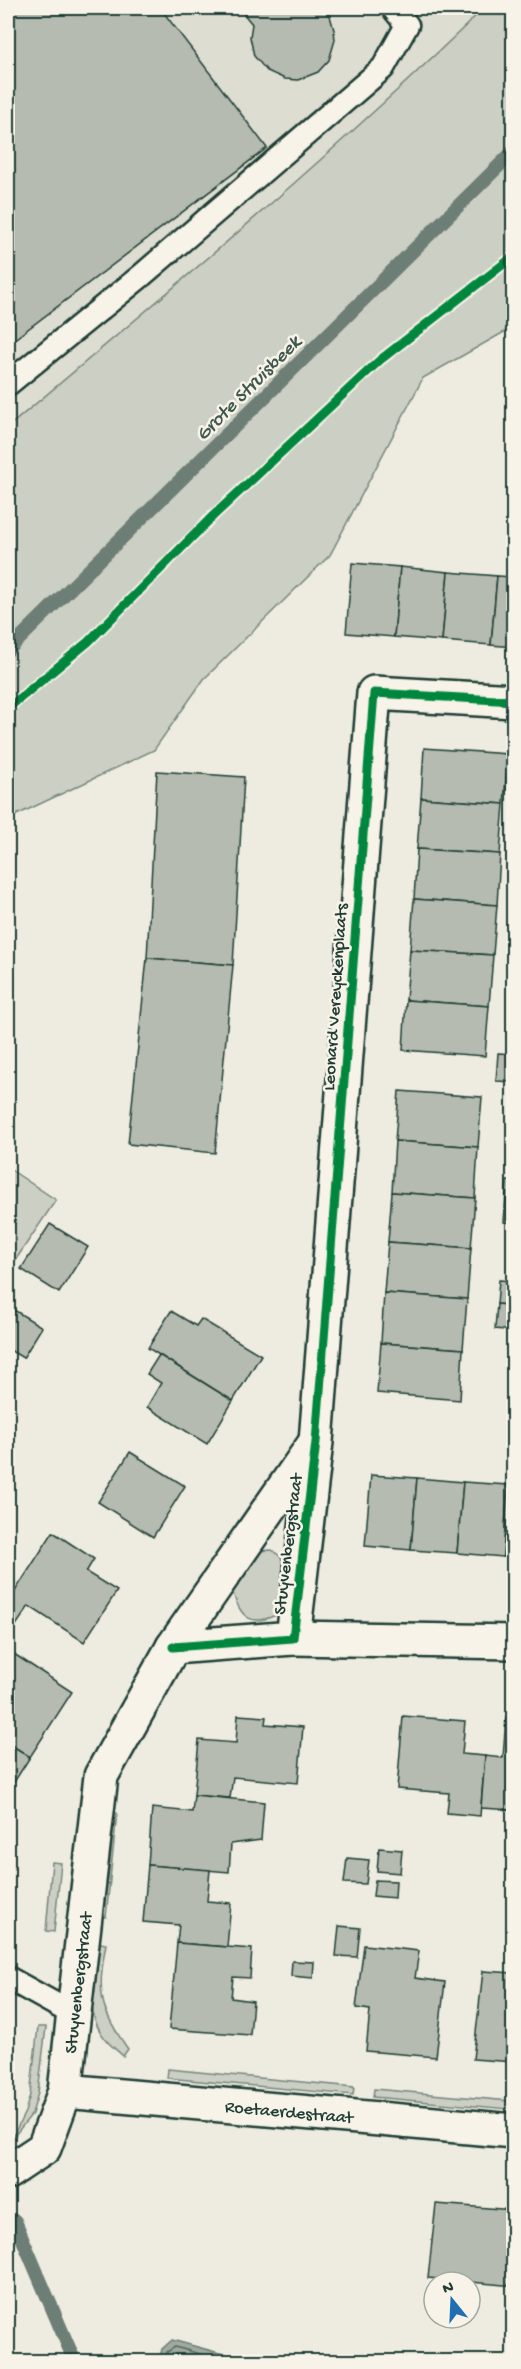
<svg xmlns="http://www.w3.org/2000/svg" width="521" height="2369" viewBox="0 0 521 2369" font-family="'Gochi Hand',sans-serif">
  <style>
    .built { fill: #ddddd2 }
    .green { fill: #cccfc4; stroke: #76867c; stroke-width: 1.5 }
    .water { fill: #9fa99f; stroke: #6c7e74; stroke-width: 1.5 }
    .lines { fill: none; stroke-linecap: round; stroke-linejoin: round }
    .shore { stroke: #52685f; stroke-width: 1.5 }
    .stream { stroke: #6c7e74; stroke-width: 14 }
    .building { fill: #b5bbb0; stroke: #1f3d34; stroke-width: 1.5 }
    .service-casing { stroke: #1f3d34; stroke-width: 27 }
    .minor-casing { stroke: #1f3d34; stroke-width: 38 }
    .service { stroke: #f7f3e8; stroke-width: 22 }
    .minor { stroke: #f7f3e8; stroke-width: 33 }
    .cycleway-casing { stroke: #f7f3e8; stroke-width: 13 }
    .cycleway { stroke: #00873e; stroke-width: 9 }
    .labels { text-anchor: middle; stroke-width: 5; stroke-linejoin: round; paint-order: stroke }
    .street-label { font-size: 18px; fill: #1f3d34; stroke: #f7f3e8 }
    .water-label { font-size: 20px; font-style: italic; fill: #3f584f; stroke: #f7f3e8 }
  </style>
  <rect width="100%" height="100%" fill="#eeece1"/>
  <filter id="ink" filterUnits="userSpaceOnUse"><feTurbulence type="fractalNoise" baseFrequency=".0167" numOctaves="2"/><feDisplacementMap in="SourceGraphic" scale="12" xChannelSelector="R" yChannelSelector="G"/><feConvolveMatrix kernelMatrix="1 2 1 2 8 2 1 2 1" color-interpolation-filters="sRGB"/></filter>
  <g filter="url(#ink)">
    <polygon class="built" points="8,8 484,8 401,88 160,299 8,427"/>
    <g class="green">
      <path d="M 484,8 L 513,8 L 513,327 L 423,378 L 330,555 L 204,679 L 154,750 L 8,819 L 8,427 C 170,291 333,155 484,8 Z"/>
      <polygon points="8,1168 56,1200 8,1271"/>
      <path d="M 272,1550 L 281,1557 L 286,1576 L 278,1614 C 250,1628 240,1617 232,1590 L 256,1551 Z"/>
      <polygon points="109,1811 117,1813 106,1917 97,1916"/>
      <polygon points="52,1862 61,1863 54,1932 46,1931"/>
      <path d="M 96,1942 L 106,1944 C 97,1992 99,2009 128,2049 L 123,2056 C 118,2051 111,2046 106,2040 C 83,2013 93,1973 96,1942 Z"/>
      <polygon points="38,2027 46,2027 38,2093 32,2114 11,2140 25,2112 30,2095"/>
      <polygon points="168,2069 354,2087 353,2095 167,2078"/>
      <polygon points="374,2089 510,2101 509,2109 373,2097"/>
    </g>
    <polygon class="water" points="172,2340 249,2361 159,2361 162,2349"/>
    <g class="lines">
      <polyline class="shore" points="165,2362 167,2352 175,2347 228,2362"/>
      <g class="stream">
        <polyline points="8,650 514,151"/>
        <polyline points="15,2221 75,2362"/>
      </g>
    </g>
    <g class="building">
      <polygon points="8,8 171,8 164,13 267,148 8,344"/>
      <polygon points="239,8 323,8 330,16 334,30 335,40 329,60 318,72 298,80 285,79 267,71 254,56 250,37 252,24"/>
      <polygon points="352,563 400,567 394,637 346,633"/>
      <polygon points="400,567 448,572 442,641 394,637"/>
      <polygon points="448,572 497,576 491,645 442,641"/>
      <polygon points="497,576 514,577 514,647 491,645"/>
      <polygon points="424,748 508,754 504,804 421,798"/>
      <polygon points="157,771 244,777 233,965 147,958"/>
      <polygon points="421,798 504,804 500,854 417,849"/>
      <polygon points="417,849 500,854 497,905 414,899"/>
      <polygon points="414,899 497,905 493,955 410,950"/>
      <polygon points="410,950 493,955 489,1006 406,1000"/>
      <polygon points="147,958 233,965 215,1153 128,1144"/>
      <polygon points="406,1000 489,1006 485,1056 403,1050"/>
      <polygon points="498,1053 514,1054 514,1082 496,1081"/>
      <polygon points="399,1091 482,1097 478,1147 395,1141"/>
      <polygon points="395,1141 478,1147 475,1198 392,1192"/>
      <polygon points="507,1181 514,1181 514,1223 504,1222"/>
      <polygon points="392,1192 475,1198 471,1248 388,1242"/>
      <polygon points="50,1224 88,1247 59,1293 21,1269"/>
      <polygon points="388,1242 471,1248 467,1299 384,1293"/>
      <polygon points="499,1280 514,1281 514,1306 497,1304"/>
      <polygon points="384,1293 467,1299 463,1349 381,1343"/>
      <polygon points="497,1304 514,1306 514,1331 495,1329"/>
      <polygon points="9,1307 42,1327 23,1358 8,1349"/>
      <polygon points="171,1311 196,1326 201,1319 261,1355 233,1401 148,1348"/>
      <polygon points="381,1343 463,1349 460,1400 377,1393"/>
      <polygon points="159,1355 233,1401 207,1444 147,1407 161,1383 147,1374"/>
      <polygon points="130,1452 185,1486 153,1537 98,1502"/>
      <polygon points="371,1475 417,1478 411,1550 365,1546"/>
      <polygon points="417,1478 463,1482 457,1553 411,1550"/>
      <polygon points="463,1482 508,1485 503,1557 457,1553"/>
      <polygon points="508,1485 514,1486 514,1557 503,1557"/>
      <polygon points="53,1532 94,1559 86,1572 117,1591 84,1642 29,1606 13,1630 8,1626 8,1593 12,1596"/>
      <polygon points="8,1626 13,1630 8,1638"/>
      <polygon points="8,1650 72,1692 30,1757 8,1743"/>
      <polygon points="238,1715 266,1717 265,1724 303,1727 298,1783 233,1777 230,1798 194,1795 199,1740 236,1743"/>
      <polygon points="403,1716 465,1721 462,1754 485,1756 480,1816 447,1813 449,1793 397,1789"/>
      <polygon points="506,1717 514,1717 514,1810 481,1808 485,1756 503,1758"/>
      <polygon points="8,1743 30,1757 9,1790 8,1789"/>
      <polygon points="194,1795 264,1802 261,1840 231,1844 229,1872 148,1865 152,1808 192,1812"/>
      <polygon points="379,1848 402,1850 400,1873 377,1871"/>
      <polygon points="347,1858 369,1860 366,1884 344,1883"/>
      <polygon points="148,1865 210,1870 207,1901 231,1903 227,1947 177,1943 179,1925 143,1922"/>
      <polygon points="375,1880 396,1881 395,1898 373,1896"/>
      <polygon points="339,1926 360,1928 357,1957 336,1956"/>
      <polygon points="177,1943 252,1949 250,1978 233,1977 231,1998 253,2001 250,2035 169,2029"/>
      <polygon points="364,1945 419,1951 415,1978 445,1982 436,2057 366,2051 370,2010 356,2008"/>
      <polygon points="292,1961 314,1962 313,1978 291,1976"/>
      <polygon points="483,1971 514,1973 514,2062 473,2059"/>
      <polygon points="436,2204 514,2210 514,2286 428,2278"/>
    </g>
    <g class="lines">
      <g class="service-casing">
        <g id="service">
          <polyline points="8,384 141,276 383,68 407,25 393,8"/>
          <polyline points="8,1978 73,2014"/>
        </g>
      </g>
      <g class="minor-casing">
        <g id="minor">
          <polyline points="293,1638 514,1642"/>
          <polyline points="173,1647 293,1638 316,1442 374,693 514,701"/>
          <path id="s1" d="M 65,2091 L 514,2131"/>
          <path id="s2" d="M 8,2172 L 44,2148 L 65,2091 L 101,1776 L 173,1647 L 313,1446"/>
        </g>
      </g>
      <use href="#service" class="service"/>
      <use href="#minor" class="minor"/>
      <g class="cycleway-casing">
        <g id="cycleway">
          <polyline points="8,708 88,642 213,516 380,360 514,256"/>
          <polyline points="173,1647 293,1638 316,1442 374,693 514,701"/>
        </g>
      </g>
      <use href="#cycleway" class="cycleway"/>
    </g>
  </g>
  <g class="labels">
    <g class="street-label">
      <text transform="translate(334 997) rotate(-86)" y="6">Leonard Vereyckenplaats</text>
      <text transform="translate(287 1544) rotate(-83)" y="6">Stuyvenbergstraat</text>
      <text dy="6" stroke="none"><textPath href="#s2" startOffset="213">Stuyvenbergstraat</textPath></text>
      <text dy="6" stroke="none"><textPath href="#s1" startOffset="225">Roetaerdestraat</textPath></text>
    </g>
    <g class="water-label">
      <text transform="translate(247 387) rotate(-45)" y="7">Grote Struisbeek</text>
    </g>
  </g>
  <rect width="521" height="2369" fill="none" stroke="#f7f3e8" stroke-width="30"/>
  <rect x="15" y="15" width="491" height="2339" fill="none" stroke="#1f3d34" stroke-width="2" filter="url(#ink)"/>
  <g transform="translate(452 2300) rotate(342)"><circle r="28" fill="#f7f3e8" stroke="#a1aaa0" stroke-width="1.5"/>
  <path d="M0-4.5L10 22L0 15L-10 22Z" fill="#1f6fb2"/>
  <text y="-9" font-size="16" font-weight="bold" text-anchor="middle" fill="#1f3d34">N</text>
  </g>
</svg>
